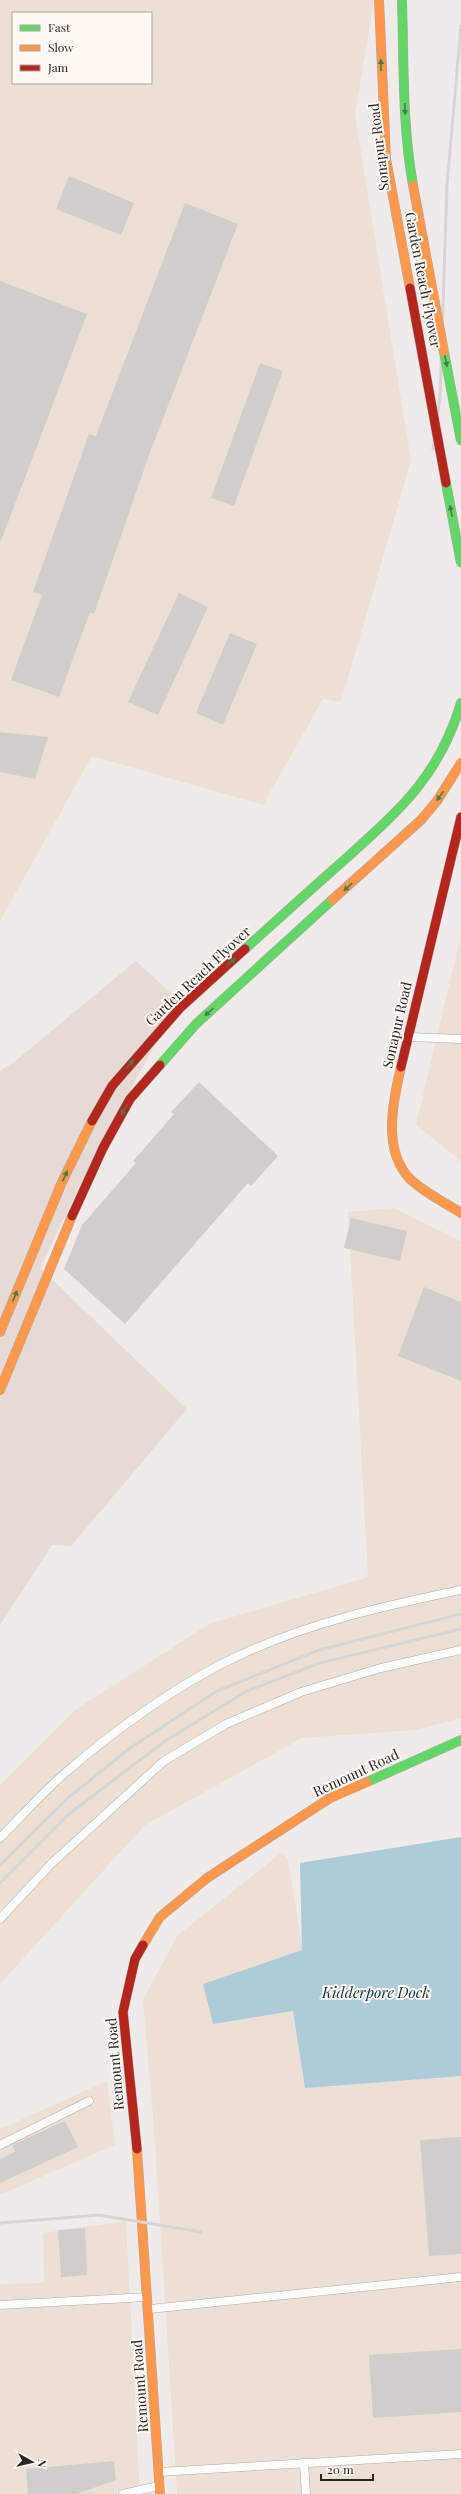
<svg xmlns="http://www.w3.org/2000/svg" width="461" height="2494" viewBox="0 0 461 2494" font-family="'Playfair Display',serif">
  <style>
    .industrial { fill: #ece0d6; fill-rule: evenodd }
    .built { fill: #e5dad4 }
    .water { fill: #adcbd8 }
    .building { fill: #d1cdcb }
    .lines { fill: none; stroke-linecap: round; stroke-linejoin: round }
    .lane-casing { stroke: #adaaa7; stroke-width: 9 }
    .fast-casing { stroke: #adaaa7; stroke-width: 10 }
    .slow-casing { stroke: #adaaa7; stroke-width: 10 }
    .jam-casing { stroke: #adaaa7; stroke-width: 10 }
    .lane { stroke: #fdfcfc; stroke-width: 8 }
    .fast { stroke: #63d668; stroke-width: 9 }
    .slow { stroke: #ff974d; stroke-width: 9 }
    .jam { stroke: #b3261e; stroke-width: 9 }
    .rail { stroke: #d6d5d4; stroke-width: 3 }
    .fast-bridge-casing { stroke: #adaaa7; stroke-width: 10; stroke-linecap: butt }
    .slow-bridge-casing { stroke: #adaaa7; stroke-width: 10; stroke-linecap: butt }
    .jam-bridge-casing { stroke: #adaaa7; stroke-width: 10; stroke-linecap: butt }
    .fast-bridge { stroke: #63d668; stroke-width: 9 }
    .slow-bridge { stroke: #ff974d; stroke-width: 9 }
    .jam-bridge { stroke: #b3261e; stroke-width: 9 }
    .oneway { fill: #467e46 }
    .labels { text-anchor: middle; stroke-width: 4; stroke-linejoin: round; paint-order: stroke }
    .street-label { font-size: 14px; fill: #292624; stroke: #fff8f3 }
    .water-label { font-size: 15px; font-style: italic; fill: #0b3443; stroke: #fff8f3 }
  </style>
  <rect width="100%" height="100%" fill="#f0ebe8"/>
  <g class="industrial">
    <path d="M 0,0 L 374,0 L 355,115 L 411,461 L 341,702 L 323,699 L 263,805 L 92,756 L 0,921 ZM 13,13 L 151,13 L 151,83 L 13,83 Z"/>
    <polygon points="461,935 461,1161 416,1125"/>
    <polygon points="394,1208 461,1241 461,1718 416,1730 302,1738 145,1825 0,1984 0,1785 75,1710 209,1624 368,1577 348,1212"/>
    <polygon points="282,1852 288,1860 303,1950 203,1984 293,2011 438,2077 461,2076 461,2494 177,2494 154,2129 143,2000 177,1936"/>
    <polygon points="107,2081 115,2145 0,2195 0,2129"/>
    <polygon points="126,2221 140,2494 0,2494 0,2284 44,2283 43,2233"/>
  </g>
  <polygon class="built" points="136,961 179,1001 98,1148 40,1268 187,1409 71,1546 52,1545 0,1625 0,1071 14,1062"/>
  <polygon class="water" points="461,1837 461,2076 305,2088 293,2011 213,2024 203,1984 302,1950 300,1863"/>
  <g class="building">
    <polygon points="69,176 134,203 121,235 56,209"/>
    <polygon points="185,203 238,224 149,455 94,614 90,612 59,697 11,680 42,595 33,592 89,434 96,436"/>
    <polygon points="0,281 87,314 1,541 0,541"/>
    <polygon points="260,363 283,371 234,506 211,498"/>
    <polygon points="179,593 208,607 158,715 128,702"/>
    <polygon points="230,633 257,644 223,725 196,713"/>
    <polygon points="0,732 48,737 35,779 0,772"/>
    <polygon points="199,1082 278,1156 251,1186 248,1183 125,1324 64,1269 82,1225 136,1163 133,1161 174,1114 171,1112"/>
    <polygon points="351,1218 407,1231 400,1261 344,1248"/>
    <polygon points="424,1287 461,1302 461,1381 398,1356"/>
    <polygon points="65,2121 78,2147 0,2183 0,2159 15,2152 12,2145"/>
    <polygon points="461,2137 461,2254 429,2256 420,2140"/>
    <polygon points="85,2228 87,2275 61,2277 58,2230"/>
    <polygon points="461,2349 461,2412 373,2418 369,2355"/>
    <polygon points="114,2461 116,2480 76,2494 28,2494 26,2469"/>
  </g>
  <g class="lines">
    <g class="lane-casing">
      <g id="lane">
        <polyline points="409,1037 461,1039"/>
        <path d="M 0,1838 C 21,1817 41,1794 64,1774 C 112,1732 178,1684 236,1657 C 307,1623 384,1606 461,1590"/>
        <polyline points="0,1919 52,1863 164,1761 226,1724 301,1692 381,1668 461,1650"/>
        <polyline points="0,2145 89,2101"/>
        <polyline points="0,2305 147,2297"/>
        <polyline points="150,2309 461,2277"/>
        <polyline points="304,2463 306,2494"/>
        <polyline points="159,2472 461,2454"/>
        <polyline points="123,2494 158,2486"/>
      </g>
    </g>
    <g class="fast-casing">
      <g id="fast">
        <path d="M 245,949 C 277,920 309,891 342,862 C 398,811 438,779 461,703"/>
        <polyline points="160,1065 196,1024 332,900"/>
        <polyline points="367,1782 461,1740"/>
      </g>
    </g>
    <g class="slow-casing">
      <g id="slow">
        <polyline points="332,900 421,820 437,801 461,763"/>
        <path d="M 401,1067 C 393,1101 382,1150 410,1179 C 425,1193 444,1202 461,1213"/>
        <polyline points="0,1332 62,1182 92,1121"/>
        <polyline points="0,1390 72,1216"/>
        <polyline points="143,1945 160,1917 207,1878 330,1798 367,1782"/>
        <polyline points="137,2149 160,2494"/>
      </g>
    </g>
    <g class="jam-casing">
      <g id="jam">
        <polyline points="401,1067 461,817"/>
        <polyline points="92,1121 112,1086 180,1008 245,949"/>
        <polyline points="72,1216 103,1148 130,1099 160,1065"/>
        <polyline points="137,2149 123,2012 135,1959 143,1945"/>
      </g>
    </g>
    <use href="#lane" class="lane"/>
    <use href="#fast" class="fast"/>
    <use href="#slow" class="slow"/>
    <use href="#jam" class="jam"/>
    <g class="rail">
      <polyline points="433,449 440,397 447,185 461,26"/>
      <polyline points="0,1865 69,1797 130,1748 217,1691 319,1650 461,1614"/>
      <polyline points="0,1883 69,1814 165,1741 247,1691 320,1663 461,1629"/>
      <polyline points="0,2223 99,2215 201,2232"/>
    </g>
    <g class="fast-bridge-casing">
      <g id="fast-bridge">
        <path d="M 402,0 C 404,62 402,124 413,185"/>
        <polyline points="444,352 461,441"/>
        <polyline points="446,483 461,563"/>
      </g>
    </g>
    <g class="slow-bridge-casing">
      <g id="slow-bridge">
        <polyline points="379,0 386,159 410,288"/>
        <polyline points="413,185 444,352"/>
      </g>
    </g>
    <g class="jam-bridge-casing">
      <polyline id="jam-bridge" points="410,288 446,483"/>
    </g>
    <use href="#fast-bridge" class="fast-bridge"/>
    <use href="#slow-bridge" class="slow-bridge"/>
    <use href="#jam-bridge" class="jam-bridge"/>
  </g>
  <defs><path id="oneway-solid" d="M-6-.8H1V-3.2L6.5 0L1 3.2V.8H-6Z"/></defs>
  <g class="oneway">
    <use href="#oneway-solid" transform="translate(381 65) rotate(-92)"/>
    <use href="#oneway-solid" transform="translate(405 109) rotate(88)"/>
    <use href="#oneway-solid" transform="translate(446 361) rotate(79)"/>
    <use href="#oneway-solid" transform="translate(451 511) rotate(-101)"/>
    <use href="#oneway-solid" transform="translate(440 796) rotate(125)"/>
    <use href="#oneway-solid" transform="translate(348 887) rotate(138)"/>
    <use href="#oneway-solid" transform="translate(231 962) rotate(-42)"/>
    <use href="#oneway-solid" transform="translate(209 1012) rotate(138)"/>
    <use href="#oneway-solid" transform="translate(130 1064) rotate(-51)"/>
    <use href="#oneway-solid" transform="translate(124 1110) rotate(120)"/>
    <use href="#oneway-solid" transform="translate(65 1176) rotate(-65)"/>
    <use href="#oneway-solid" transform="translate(15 1296) rotate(-68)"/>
  </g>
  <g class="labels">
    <g class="street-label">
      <text transform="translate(379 147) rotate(-97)" y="5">Sonapur Road</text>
      <text transform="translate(423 280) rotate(79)" y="5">Garden Reach Flyover</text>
      <text transform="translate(198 976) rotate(-43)" y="5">Garden Reach Flyover</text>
      <text transform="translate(397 1025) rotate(-77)" y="5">Sonapur Road</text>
      <text transform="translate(356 1773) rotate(-25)" y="5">Remount Road</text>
      <text transform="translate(115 2064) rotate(-95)" y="5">Remount Road</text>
      <text transform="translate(140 2386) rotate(-94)" y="5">Remount Road</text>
    </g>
    <g class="water-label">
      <text x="376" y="1998">Kidderpore Dock</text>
    </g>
  </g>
  <rect x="12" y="12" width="140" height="72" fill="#fff8f3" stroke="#a9a4a0"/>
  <rect x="20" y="25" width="20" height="6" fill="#63d668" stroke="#a9a4a0"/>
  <text x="48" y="32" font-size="12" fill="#292624">Fast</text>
  <rect x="20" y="45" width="20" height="6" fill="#ff974d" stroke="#a9a4a0"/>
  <text x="48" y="52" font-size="12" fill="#292624">Slow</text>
  <rect x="20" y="65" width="20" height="6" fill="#b3261e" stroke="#a9a4a0"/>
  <text x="48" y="72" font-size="12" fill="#292624">Jam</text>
  <g transform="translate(32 2462) rotate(98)" stroke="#fff8f3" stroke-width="3" paint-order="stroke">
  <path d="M0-3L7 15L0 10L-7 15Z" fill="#292624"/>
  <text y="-6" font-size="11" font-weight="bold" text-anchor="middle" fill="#292624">N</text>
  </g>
  <path d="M321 2474v6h52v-6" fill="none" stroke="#292624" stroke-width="2"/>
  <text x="327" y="2474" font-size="12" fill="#292624" stroke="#fff8f3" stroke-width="3" paint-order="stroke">20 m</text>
</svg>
